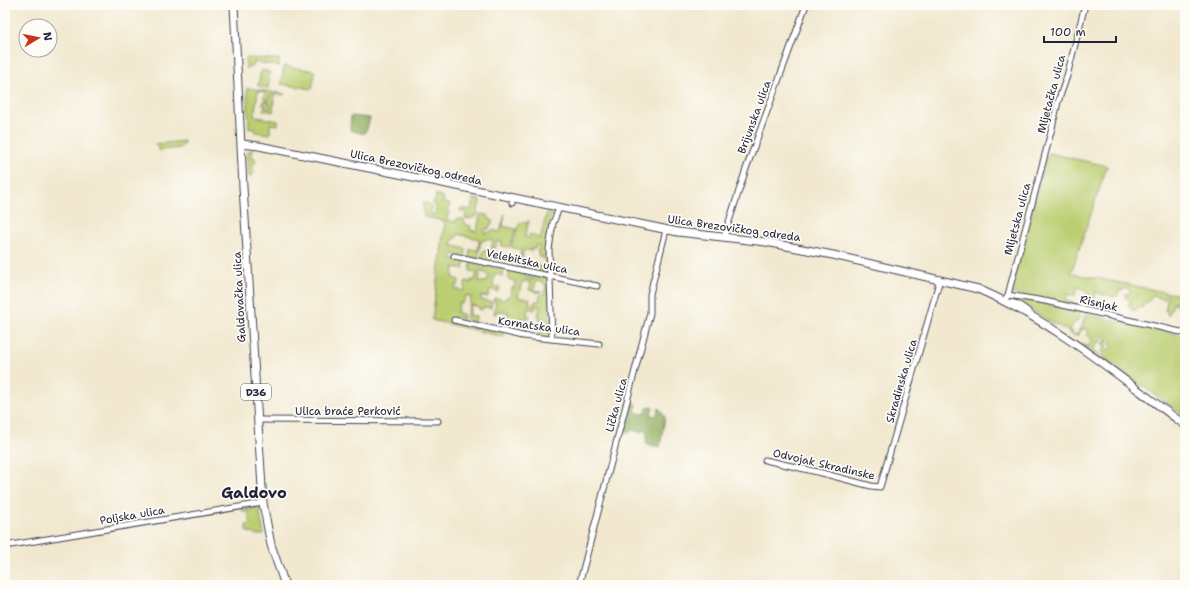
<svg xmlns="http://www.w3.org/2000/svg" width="1190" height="590" viewBox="0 0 1190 590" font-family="'Shantell Sans',sans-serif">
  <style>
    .green { fill: #bbce71; stroke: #6e7856; fill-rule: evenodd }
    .forest { fill: #94b163; stroke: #5b6a4f }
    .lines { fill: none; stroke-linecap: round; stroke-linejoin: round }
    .minor-casing { stroke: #414051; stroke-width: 7 }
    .major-casing { stroke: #414051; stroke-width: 9 }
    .minor { stroke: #fff; stroke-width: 5 }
    .major { stroke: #fff; stroke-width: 7 }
    .labels { text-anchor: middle; stroke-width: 3.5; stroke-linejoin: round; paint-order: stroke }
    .shield { fill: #fdfcf7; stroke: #646373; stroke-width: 1 }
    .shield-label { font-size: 10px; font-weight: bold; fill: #22223b }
    .street-label { font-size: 11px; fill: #22223b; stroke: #fdfcf7 }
    .district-label { font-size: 15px; font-weight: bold; fill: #22223b; stroke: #fdfcf7 }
  </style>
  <rect width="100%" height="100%" fill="#fdfcf7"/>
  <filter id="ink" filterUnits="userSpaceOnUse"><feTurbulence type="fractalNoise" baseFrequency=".025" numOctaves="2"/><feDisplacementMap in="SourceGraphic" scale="8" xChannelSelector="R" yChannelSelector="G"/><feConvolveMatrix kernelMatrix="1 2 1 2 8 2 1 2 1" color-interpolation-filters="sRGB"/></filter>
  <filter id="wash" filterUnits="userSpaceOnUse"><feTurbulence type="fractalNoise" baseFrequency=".012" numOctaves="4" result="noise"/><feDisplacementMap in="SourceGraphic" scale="16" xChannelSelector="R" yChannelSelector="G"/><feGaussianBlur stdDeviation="0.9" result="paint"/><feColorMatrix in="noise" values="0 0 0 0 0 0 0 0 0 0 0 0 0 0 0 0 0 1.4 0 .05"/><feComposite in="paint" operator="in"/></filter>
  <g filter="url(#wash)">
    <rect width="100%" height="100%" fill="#f1e8cf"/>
    <g class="green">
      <polygon points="246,58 279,59 279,66 254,62 253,67 249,66 246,69"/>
      <polygon points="284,66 315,71 312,89 281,84"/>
      <polygon points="261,70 270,72 268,88 258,86"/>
      <polygon points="247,88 273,92 263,105 265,92 258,91 254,116 278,121 278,125 270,124 270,134 255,132 255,128 249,129"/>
      <polygon points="275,92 285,94 284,95 275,94 273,112 263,110 266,104 267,108 270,108 270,105 268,104 267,102"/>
      <polygon points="184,141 184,144 180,148 159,150 155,144"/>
      <polygon points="252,149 252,155 256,160 253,166 253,170 255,172 250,177 249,176 247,153"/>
      <polygon points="1049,153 1107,166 1071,273 1185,296 1184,302 1182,301 1181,304 1179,306 1176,305 1174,302 1169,315 1167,315 1168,311 1165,311 1168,296 1166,295 1165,299 1153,296 1146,304 1143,304 1142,308 1139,307 1136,310 1131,310 1132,307 1128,306 1129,303 1131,303 1131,301 1125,298 1126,294 1129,294 1130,290 1127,288 1122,290 1119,290 1118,295 1115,297 1104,294 1104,295 1096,292 1095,299 1086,296 1087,290 1077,287 1075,296 1067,294 1066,301 1073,303 1072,305 1013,294 1010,292 1046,157"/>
      <polygon points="436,194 444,198 443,203 450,204 447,220 455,222 456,219 464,219 465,224 471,226 470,230 477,231 480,214 488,215 489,219 492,220 492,224 490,225 489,229 485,229 484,233 487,233 488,232 491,232 492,230 500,232 505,214 503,226 516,229 509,247 501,246 502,242 497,241 496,247 494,247 491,262 481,260 483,251 491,250 493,240 485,239 484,241 481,241 478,259 469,258 470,249 478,250 479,239 458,234 456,239 453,239 451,245 466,249 465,257 453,254 451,258 465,261 463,269 454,267 453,278 459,280 458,286 455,285 455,289 464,291 466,281 471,283 471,280 475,280 477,273 470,271 471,262 481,265 479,282 487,282 489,275 482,272 484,265 504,269 503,276 496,274 494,278 493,286 500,287 498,292 490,289 488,297 481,296 481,300 492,302 491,308 483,307 482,310 479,309 479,307 471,305 469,315 476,317 475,322 466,320 471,297 466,296 463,303 459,303 457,312 464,315 463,319 456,317 455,320 504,333 504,337 432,320 445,221 424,217 423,202 429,204 431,207 431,214 435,215 436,206 432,203 435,201"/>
      <polygon points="473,199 480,200 477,216 469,219 465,218 466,212 460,211 461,208 471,210"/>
      <polygon points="548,208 555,210 556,212 554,216 551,215 548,229 551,230 548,272 546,273 536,271 537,266 544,267 546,259 538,256 539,252 537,252 540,246 536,245 535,249 532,248 531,251 524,250 521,262 526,263 525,269 517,268 521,250 511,247 520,222 527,223 528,221 529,221 525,237 529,238 530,234 540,239"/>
      <polygon points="510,270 527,274 525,282 522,281 518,297 530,299 529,304 534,305 535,301 539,301 540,295 544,294 546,286 544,283 536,281 534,290 541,291 541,292 536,293 535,291 529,290 531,283 527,282 529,275 531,275 531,280 533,280 534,275 548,278 551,335 549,336 538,336 539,330 542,330 544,321 539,320 540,316 538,315 540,307 536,306 535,310 528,308 527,315 529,315 529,319 520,317 519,327 526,328 526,334 506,330 508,312 497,311 496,314 494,314 496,302 493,301 494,298 505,300 506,297 510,296 511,288 514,288 515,281 508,279"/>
      <polygon points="1012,297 1081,311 1077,322 1075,322 1069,330 1075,335 1074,336 1066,330 1045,319"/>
      <path d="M 1085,314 L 1185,336 L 1185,416 L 1109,362 L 1107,363 L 1082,345 L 1083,343 L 1088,347 L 1092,340 L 1088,337 L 1088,331 L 1083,328 L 1077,336 L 1076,335 L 1082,327 ZM 1102,337 L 1104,337 L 1106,340 L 1105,343 L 1103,342 L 1103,346 L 1106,347 L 1108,340 L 1111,341 L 1110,345 L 1111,346 L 1109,350 L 1104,348 L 1101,352 L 1109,362 L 1093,350 L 1098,342 L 1100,343 Z"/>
      <polygon points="249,507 250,511 252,510 253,507 259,508 264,535 256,535 253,533 247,532 246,525 251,524 248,512 243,512 242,509"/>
    </g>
    <g class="forest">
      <polygon points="351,116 370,118 367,129 364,134 350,130"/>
      <polygon points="633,403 637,405 635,410 638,413 645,414 647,408 653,407 651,414 656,417 659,408 665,417 660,447 646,444 647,431 642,430 642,432 638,432 632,430 629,433 623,428 628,412 628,404"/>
    </g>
  </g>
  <g filter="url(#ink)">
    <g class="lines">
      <g class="minor-casing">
        <g id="minor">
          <polyline points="512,203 512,202"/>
          <polyline points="724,237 746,169 806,5"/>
          <polyline points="454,256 597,286"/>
          <polyline points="1008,295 1045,301 1185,333"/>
          <polyline points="1004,301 1008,295 1010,287 1052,128 1058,102 1067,76 1085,5"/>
          <polyline points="1010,302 1018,304 1028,311"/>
          <polyline points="454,320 523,336 599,344"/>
          <polyline points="552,339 549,249 553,223 559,208"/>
          <polyline points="257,420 438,421"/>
          <polyline points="765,460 822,473 871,486 880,487 940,279"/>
          <polyline points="5,546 263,503"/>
          <polyline points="579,585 650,313 650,294 666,230"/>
        </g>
      </g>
      <g class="major-casing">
        <g id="major">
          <polyline points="234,5 243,187 263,503 271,545 285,585"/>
          <path d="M 242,144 L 259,146 L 394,173 L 678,232 L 766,242 L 833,255 L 978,289 C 1055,322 1118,376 1185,425"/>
        </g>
      </g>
      <use href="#minor" class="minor"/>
      <use href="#major" class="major"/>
    </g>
  </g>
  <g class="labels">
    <rect class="shield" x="241" y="384" width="30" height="16" rx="3"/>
    <g class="shield-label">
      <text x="256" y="396">D36</text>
    </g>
    <g class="street-label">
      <text transform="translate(1051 94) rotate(-75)" y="4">Mljetačka ulica</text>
      <text transform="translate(754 117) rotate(-70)" y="4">Brijunska ulica</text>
      <text transform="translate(416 167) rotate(12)" y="4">Ulica Brezovičkog odreda</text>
      <text transform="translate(1017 219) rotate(-75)" y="4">Mljetska ulica</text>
      <text transform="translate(734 228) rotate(8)" y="4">Ulica Brezovičkog odreda</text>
      <text transform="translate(527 261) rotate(12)" y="4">Velebitska ulica</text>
      <text transform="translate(239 297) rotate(-93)" y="4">Galdovačka ulica</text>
      <text transform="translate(1099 303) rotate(13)" y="4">Risnjak</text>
      <text transform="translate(539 326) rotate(8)" y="4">Kornatska ulica</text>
      <text transform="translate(901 381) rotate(-74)" y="4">Skradinska ulica</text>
      <text transform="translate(616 405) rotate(-75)" y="4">Lička ulica</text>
      <text x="348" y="415">Ulica braće Perković</text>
      <text transform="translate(824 464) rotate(13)" y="4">Odvojak Skradinske</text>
      <text transform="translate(132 515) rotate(-10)" y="4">Poljska ulica</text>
    </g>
    <g class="district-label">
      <text x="254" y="498">Galdovo</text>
    </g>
  </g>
  <rect width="1190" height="590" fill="none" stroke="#fdfcf7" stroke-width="20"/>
  <g transform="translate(38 38) rotate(80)"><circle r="19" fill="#fdfcf7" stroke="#a5a5ac"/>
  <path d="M0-3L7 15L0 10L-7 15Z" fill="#c8321e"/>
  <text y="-6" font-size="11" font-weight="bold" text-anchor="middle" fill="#22223b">N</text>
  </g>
  <path d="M1044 36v6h72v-6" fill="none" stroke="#22223b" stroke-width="2"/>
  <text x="1050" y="36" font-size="12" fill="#22223b" stroke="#fdfcf7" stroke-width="3" paint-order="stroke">100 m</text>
</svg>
